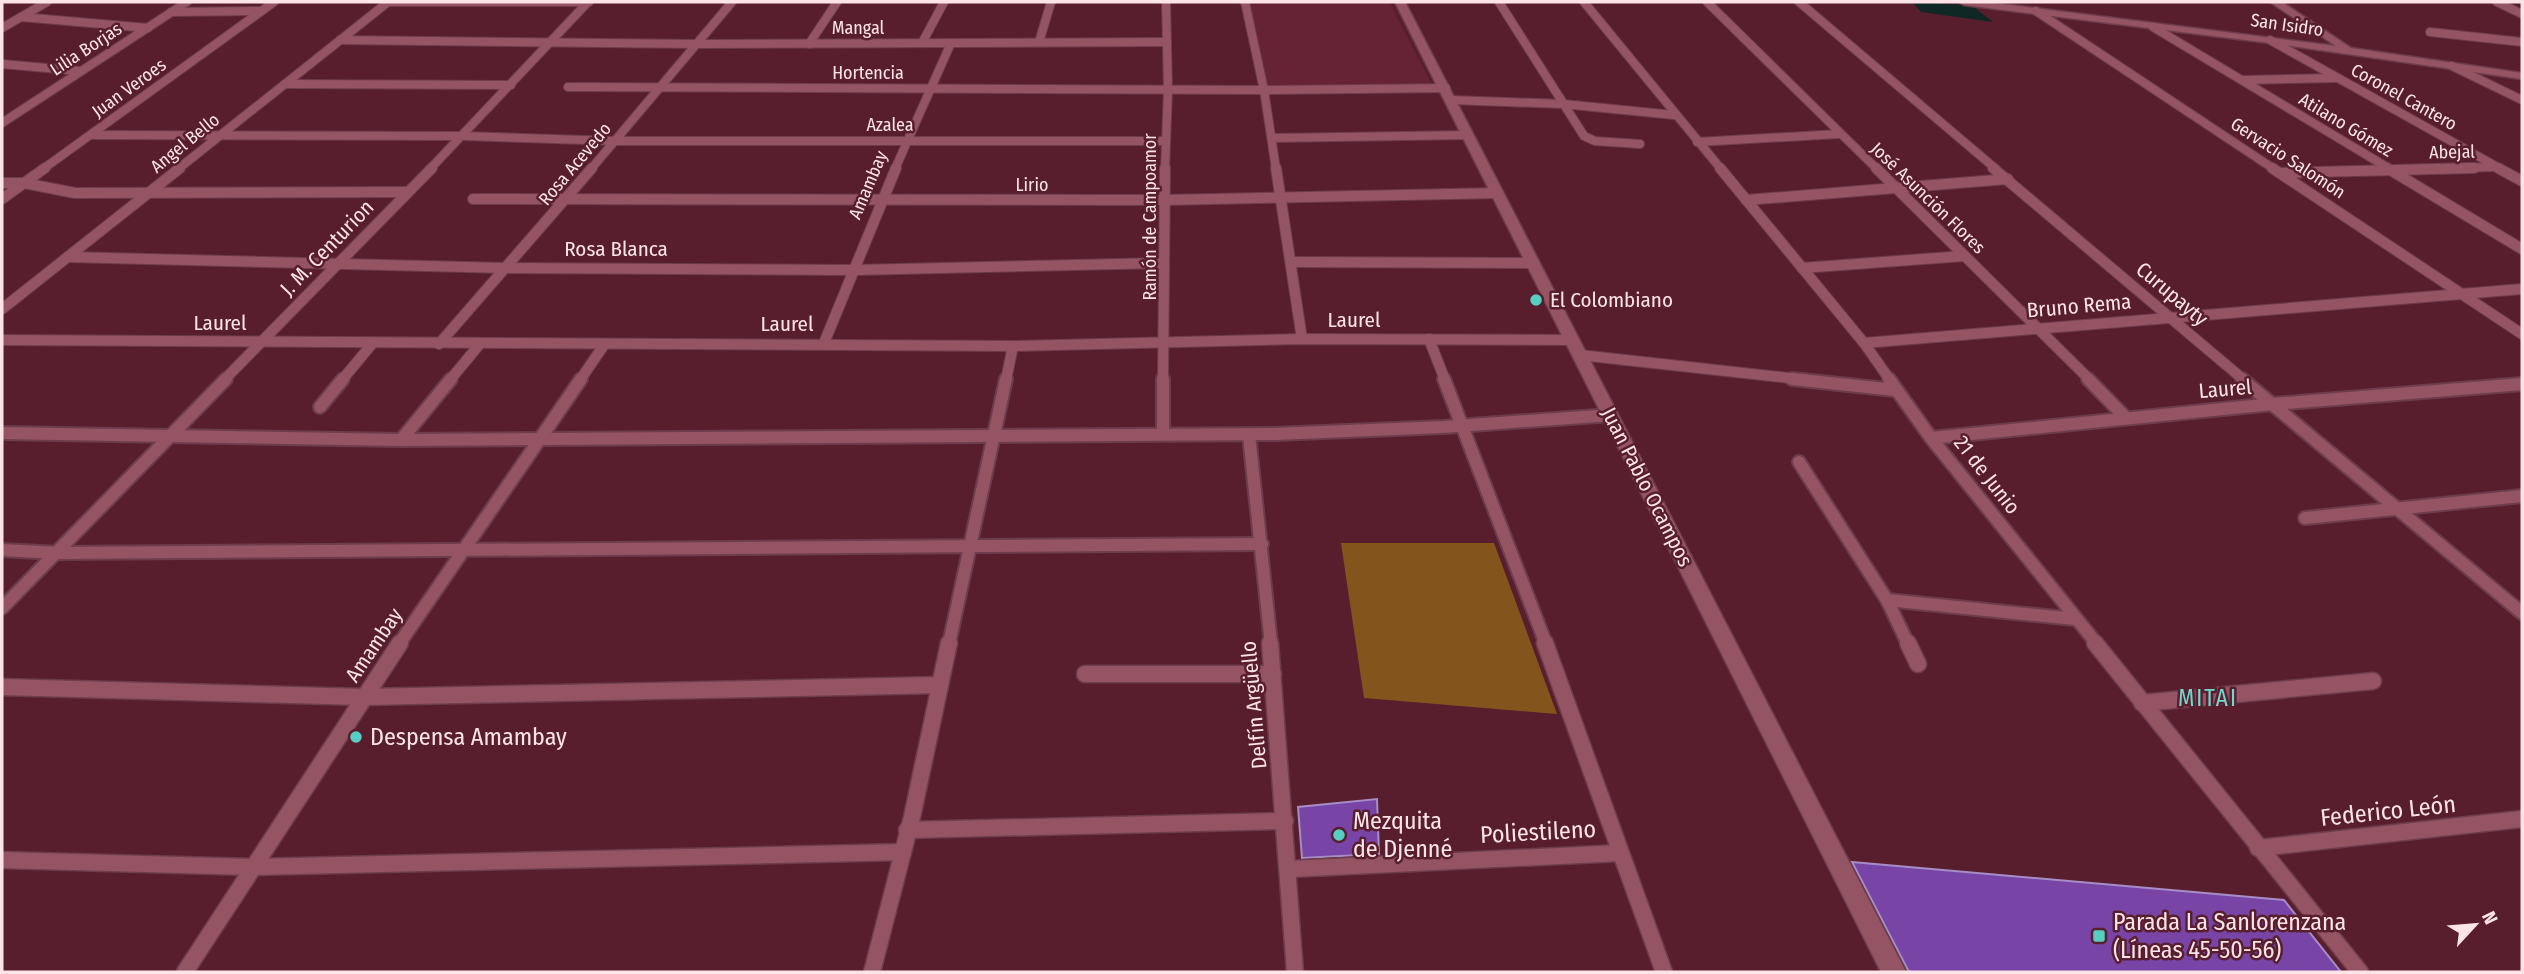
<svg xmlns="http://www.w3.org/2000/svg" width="2524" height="974" viewBox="0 0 2524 974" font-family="'Fira Sans Condensed',sans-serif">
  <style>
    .built { fill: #662336 }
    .green { fill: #83541c }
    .water { fill: #0f2725 }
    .building { fill: #7845a6; stroke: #a78cc5; stroke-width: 2 }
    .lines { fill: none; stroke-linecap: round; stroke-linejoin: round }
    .street-far3-casing { stroke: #6d3d4d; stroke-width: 10 }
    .street-far2-casing { stroke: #6d3d4d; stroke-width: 12 }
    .street-far1-casing { stroke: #6d3d4d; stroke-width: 16 }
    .street-casing { stroke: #6d3d4d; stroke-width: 19 }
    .secondary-casing { stroke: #6d3d4d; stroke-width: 3 }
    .street-far3 { stroke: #955463; stroke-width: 8 }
    .street-far2 { stroke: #955463; stroke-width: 10 }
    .street-far1 { stroke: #955463; stroke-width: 12 }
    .street { stroke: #955463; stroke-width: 16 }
    .secondary { fill: #955463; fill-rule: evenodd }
    .poi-dot { fill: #57cec2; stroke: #581e2e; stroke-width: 2.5 }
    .labels { text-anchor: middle; stroke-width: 5; stroke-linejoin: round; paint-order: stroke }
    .far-street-label { font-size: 18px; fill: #fce4e8; stroke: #581e2e }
    .street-label { font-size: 21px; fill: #fce4e8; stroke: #581e2e }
    .poi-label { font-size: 21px; fill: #fce4e8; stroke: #581e2e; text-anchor: start }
    .neighbourhood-label { font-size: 23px; letter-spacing: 2px; fill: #6fd9cd; stroke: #581e2e }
    .near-poi-label { font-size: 24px; fill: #fce4e8; stroke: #581e2e; text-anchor: start }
    .near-street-label { font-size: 24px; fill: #fce4e8; stroke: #581e2e }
  </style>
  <rect width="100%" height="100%" fill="#581e2e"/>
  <polygon class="built" points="1246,2 1389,2 1432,85 1259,87"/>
  <polygon class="green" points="1494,543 1557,714 1364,698 1341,543"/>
  <polygon class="water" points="1912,2 1971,5 1993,22 1921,12"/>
  <g class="building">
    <polygon points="1377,799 1379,854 1302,858 1298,807"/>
    <polygon points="1852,862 2284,900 2341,972 1909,972"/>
  </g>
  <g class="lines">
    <g class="street-far3-casing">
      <g id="street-far3">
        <polyline points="387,2 589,2"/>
        <polyline points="1245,2 1264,90 1446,88"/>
        <polyline points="1499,2 1584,136 1595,141 1640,144"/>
        <polyline points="1584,2 1721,169"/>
        <polyline points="1707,2 1877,169"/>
        <polyline points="1799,2 1996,169"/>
        <polyline points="2497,2 2522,14"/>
        <polyline points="2036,11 2274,169"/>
        <polyline points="171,12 261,11"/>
        <polyline points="21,17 148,28"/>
        <polyline points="2153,27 2390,169"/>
        <polyline points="2,28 47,2"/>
        <polyline points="2430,32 2522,42"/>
        <polyline points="340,40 698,44 1166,42"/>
        <polyline points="2270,40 2501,169"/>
        <polyline points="1039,42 1051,2"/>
        <polyline points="922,43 944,2"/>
        <polyline points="809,44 837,2"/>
        <polyline points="2,64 80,71"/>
        <polyline points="2452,66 2522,100"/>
        <polyline points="2244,80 2337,78"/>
        <polyline points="285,84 511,85"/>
        <polyline points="568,87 1264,90 1276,169"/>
        <polyline points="1452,100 1563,104 1674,115"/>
        <polyline points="2,123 187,2"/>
        <polyline points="92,135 463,136 615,141 1166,141"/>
        <polyline points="1273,138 1469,135"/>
        <polyline points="1697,142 1839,134"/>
        <polyline points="43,169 274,2"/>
        <polyline points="178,169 388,2"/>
        <polyline points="430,169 588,2"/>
        <polyline points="591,169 732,2"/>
        <polyline points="895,169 951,43"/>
        <polyline points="1165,169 1168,90 1166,2"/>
        <polyline points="2411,169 2496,167"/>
      </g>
    </g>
    <g class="street-far2-casing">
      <g id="street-far2">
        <polyline points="1276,168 1302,339"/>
        <polyline points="1720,168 1864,343 1890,380"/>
        <polyline points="1876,168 2090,380"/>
        <polyline points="1993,168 2244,380"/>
        <polyline points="2272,168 2522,334"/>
        <polyline points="2387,168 2522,249"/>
        <polyline points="2498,168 2522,181"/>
        <polyline points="2281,173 2474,168"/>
        <polyline points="2,183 24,183 75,193 408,192"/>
        <polyline points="2,199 45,168"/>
        <polyline points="473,199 1164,200 1498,193"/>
        <polyline points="1746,200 2008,179"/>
        <polyline points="68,257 506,268 855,270 1164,263"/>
        <polyline points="1291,262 1534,263"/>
        <polyline points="1802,268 1964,256"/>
        <polyline points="2,309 180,168"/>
        <polyline points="1429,339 1445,380"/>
        <polyline points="2,340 1013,346 1302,339 1573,340"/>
        <polyline points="824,343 896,168"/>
        <polyline points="1864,343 2522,289"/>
        <polyline points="439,344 592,168"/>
        <polyline points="1580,355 1808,380"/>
        <polyline points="224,380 432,168"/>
        <polyline points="342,380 372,344"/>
        <polyline points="450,380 479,345"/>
        <polyline points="580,380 604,345"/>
        <polyline points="1006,380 1013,346"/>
        <polyline points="1163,380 1165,168"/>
      </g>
    </g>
    <g class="street-far1-casing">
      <g id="street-far1">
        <polyline points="1444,379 1546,644"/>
        <polyline points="1792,379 1895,390"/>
        <polyline points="1889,379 1931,438 2097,644"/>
        <polyline points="2088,379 2126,418"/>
        <polyline points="2242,379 2522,613"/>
        <polyline points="320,407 343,379"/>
        <polyline points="2,433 401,440 1275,434 1443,427 1611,415"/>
        <polyline points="1163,433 1163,379"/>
        <polyline points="1249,435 1271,644"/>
        <polyline points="1931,438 2273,404 2522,384"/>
        <polyline points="401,440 451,379"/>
        <polyline points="1799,462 1887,600 1908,644"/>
        <polyline points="2305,518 2522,496"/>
        <polyline points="2,550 58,553 1262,544"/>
        <polyline points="1887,600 2075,619"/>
        <polyline points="2,608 226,379"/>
        <polyline points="399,644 581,379"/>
        <polyline points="949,644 1006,379"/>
      </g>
    </g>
    <g class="street-casing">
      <g id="street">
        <polyline points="1270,643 1295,972"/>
        <polyline points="1545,643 1664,972"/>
        <polyline points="1908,643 1918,664"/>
        <polyline points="2095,643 2360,972"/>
        <polyline points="1085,674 1273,674"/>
        <polyline points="2,687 364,697 939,685"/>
        <polyline points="2142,703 2373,681"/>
        <polyline points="907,830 1285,821"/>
        <polyline points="2258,848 2522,819"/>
        <polyline points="2,860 252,867 903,852"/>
        <polyline points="1290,869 1620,853"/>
        <polyline points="185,972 400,643"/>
        <polyline points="872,972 912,817 949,643"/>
      </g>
    </g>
    <g class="secondary-casing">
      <g id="secondary">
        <polygon points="1395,2 1405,2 1906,972 1881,972"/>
        <polygon points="1959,2 1987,2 2336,46 2270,2 2282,2 2351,48 2522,73 2522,79 2270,43 1964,5"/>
      </g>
    </g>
    <use href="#street-far3" class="street-far3"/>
    <use href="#street-far2" class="street-far2"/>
    <use href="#street-far1" class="street-far1"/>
    <use href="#street" class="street"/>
    <use href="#secondary" class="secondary"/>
  </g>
  <g class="poi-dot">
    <circle cx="1536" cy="300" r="7"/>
    <circle cx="356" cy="737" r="7"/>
    <circle cx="1339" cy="835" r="7"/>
    <rect x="2092" y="929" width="14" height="14" rx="3.5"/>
  </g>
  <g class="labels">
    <g class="far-street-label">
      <text transform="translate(2287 25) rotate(8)" y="6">San Isidro</text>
      <text x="858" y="34">Mangal</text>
      <text transform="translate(86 49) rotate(-33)" y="6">Lilia Borjas</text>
      <text x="868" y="79">Hortencia</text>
      <text transform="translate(129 88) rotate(-36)" y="6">Juan Veroes</text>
      <text transform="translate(2404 97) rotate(29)" y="6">Coronel Cantero</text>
      <text x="890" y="131">Azalea</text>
      <text transform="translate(2346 125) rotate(31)" y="6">Atilano Gómez</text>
      <text transform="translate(185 143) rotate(-39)" y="6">Angel Bello</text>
      <text transform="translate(2452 152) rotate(-1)" y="6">Abejal</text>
      <text transform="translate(2288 158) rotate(33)" y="6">Gervacio Salomón</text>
      <text transform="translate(575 164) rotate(-50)" y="6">Rosa Acevedo</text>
      <text transform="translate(868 185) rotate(-67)" y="6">Amambay</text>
      <text x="1032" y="191">Lirio</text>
      <text transform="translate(1928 198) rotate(44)" y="6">José Asunción Flores</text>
      <text transform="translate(1150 217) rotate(-90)" y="6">Ramón de Campoamor</text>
    </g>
    <g class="street-label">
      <text transform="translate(327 248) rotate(-46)" y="7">J. M. Centurion</text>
      <text x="616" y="256">Rosa Blanca</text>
      <text transform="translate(2172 294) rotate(40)" y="7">Curupayty</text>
      <text transform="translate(2079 306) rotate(-5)" y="7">Bruno Rema</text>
      <text x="1354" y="327">Laurel</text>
      <text x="220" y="330">Laurel</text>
      <text x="787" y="331">Laurel</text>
      <text transform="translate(2225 389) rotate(-5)" y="7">Laurel</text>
      <text transform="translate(1987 475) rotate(52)" y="7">21 de Junio</text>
      <text transform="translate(1647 487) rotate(63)" y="7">Juan Pablo Ocampos</text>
      <text transform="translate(374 645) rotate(-56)" y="7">Amambay</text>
      <text transform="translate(1254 705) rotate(-95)" y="7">Delfín Argüello</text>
    </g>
    <g class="poi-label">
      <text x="1550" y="307">El Colombiano</text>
    </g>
    <g class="neighbourhood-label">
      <text x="2208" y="706">MITAI</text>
    </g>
    <g class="near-poi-label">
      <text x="370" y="745">Despensa Amambay</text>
      <text x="1353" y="829">Mezquita<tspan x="1353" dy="28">de Djenné</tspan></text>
      <text x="2113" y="930">Parada La Sanlorenzana<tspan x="2113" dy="28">(Líneas 45-50-56)</tspan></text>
    </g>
    <g class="near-street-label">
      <text transform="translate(2388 811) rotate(-6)" y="8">Federico León</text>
      <text transform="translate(1538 832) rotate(-3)" y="8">Poliestileno</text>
    </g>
  </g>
  <rect width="2524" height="974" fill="none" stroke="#fce4e8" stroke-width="7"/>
  <g transform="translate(2475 925) rotate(64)" stroke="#581e2e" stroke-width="5" paint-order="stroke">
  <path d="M0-5L12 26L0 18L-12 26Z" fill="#fce4e8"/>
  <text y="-10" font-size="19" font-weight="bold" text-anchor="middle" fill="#fce4e8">N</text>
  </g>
</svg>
